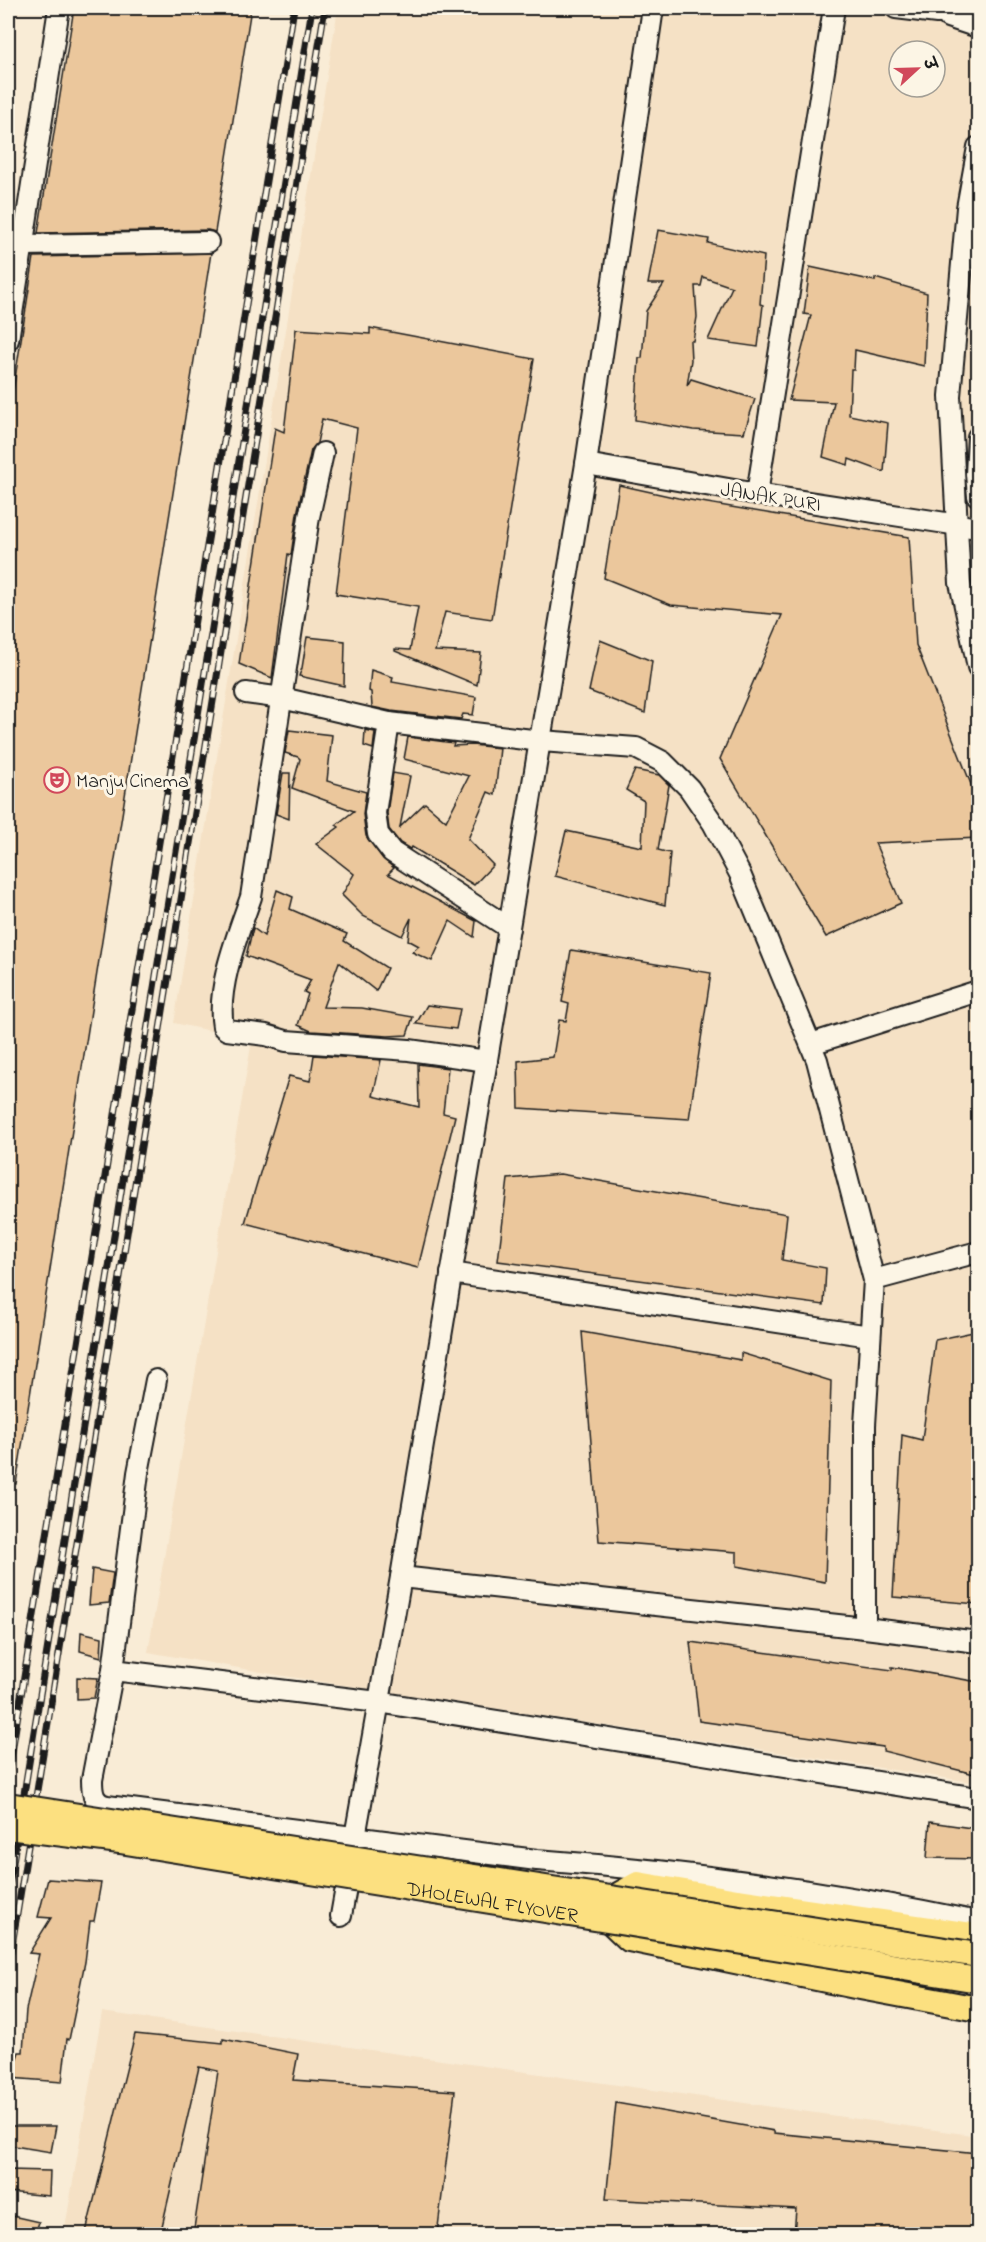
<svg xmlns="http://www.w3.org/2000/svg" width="986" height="2242" viewBox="0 0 986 2242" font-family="'Indie Flower','Playpen Sans Deva',sans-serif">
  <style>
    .built { fill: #f5e1c5; fill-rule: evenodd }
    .building { fill: #ebc79c; stroke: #1c1c1c; stroke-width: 1.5 }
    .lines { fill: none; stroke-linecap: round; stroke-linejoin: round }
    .minor-casing { stroke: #1c1c1c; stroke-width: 24 }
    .major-casing { stroke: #1c1c1c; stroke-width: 28 }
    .minor { stroke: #fcf5e5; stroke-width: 20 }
    .major { stroke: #fce080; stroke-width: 24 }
    .rail-casing { stroke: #1c1c1c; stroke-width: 7 }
    .rail { stroke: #fcf5e5; stroke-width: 4.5; stroke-dasharray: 14; stroke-linecap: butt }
    .major-bridge-casing { stroke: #1c1c1c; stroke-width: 28; stroke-linecap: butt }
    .major-bridge { stroke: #fce080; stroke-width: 24 }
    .labels { text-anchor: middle; stroke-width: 6; stroke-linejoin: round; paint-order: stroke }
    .street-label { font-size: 20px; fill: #1c1c1c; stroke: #fcf5e5 }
    .poi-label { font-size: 20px; fill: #1c1c1c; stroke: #fcf5e5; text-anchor: start }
  </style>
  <rect width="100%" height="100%" fill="#f9ecd6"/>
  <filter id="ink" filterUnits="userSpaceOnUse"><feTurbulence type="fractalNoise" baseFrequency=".0167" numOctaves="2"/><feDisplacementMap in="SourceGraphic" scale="12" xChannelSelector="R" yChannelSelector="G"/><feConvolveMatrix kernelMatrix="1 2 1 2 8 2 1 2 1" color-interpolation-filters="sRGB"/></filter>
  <g filter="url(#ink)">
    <g class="built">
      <path d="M 338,8 L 978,8 L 973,55 L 978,56 L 978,1783 L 278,1675 L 148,1652 L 252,1040 L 174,1023 ZM 899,51 L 935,51 L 935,87 L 899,87 Z"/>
      <polygon points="102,2012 978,2136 978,2234 64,2234"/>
    </g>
    <g class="building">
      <polygon points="74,8 251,8 215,232 208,230 38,233"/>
      <polygon points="658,230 709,239 708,243 764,256 760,304 763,305 758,347 708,340 732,287 703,277 701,286 695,286 697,317 693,341 690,341 691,360 687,386 691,379 755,399 744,433 693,430 635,420 639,358 642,358 646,311 664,284 648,284"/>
      <polygon points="211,253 16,1484 8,1483 8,423 34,257"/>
      <polygon points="810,267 875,281 875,278 927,293 924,366 855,350 854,370 851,370 849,415 888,423 884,472 849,459 848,465 823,457 834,402 789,400 811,315 804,314"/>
      <polygon points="370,328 534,359 492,619 445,612 435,651 481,653 477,685 395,651 395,649 410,650 418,607 336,594 357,428 322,419 317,443 311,450 297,514 291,555 288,554 272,678 239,664 275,428 284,432 296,329 370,334"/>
      <polygon points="619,485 678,498 909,537 916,645 978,802 978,838 875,843 901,903 826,937 720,759 782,615 671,605 604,578"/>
      <polygon points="307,637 345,641 344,686 299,676 302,668"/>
      <polygon points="600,640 652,661 645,713 589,691"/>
      <polygon points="371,670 393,677 392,682 476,697 473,715 463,714 461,719 391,711 372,707 371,692 369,691"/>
      <polygon points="289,730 332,735 327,781 366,792 363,814 366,836 383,859 394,868 388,874 476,921 474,937 450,921 432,961 412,952 419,946 408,940 411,918 402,936 363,916 342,895 354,874 316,844 339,827 336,825 354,811 292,788 300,759 298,757 285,753"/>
      <polygon points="365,730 375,732 373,749 364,746"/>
      <polygon points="408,737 454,743 453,746 472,745 500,748 495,795 488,792 468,839 493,865 474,885 412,847 410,849 400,843 389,829 387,813 393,773 410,776 400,827 425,803 446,821 469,776 404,759"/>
      <polygon points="635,770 659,775 669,785 658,850 670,853 665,905 555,876 566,831 642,847 644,801 626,790"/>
      <polygon points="283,773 290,773 289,819 276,814"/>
      <polygon points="277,890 293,897 290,909 347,934 344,941 387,968 376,991 339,962 323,1007 362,1008 413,1017 407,1035 388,1036 311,1031 298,1025 308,994 304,992 311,980 246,956 253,928 264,936"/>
      <polygon points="571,950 711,973 689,1119 519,1108 518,1061 553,1057 559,1020 566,1021 569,1004 562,1002"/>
      <polygon points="427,1005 460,1009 456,1029 416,1024"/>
      <polygon points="314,1055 381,1060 373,1096 419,1107 418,1064 448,1068 443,1113 455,1116 418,1268 245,1223 289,1076 310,1081"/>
      <polygon points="560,1174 787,1214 782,1260 826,1268 824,1305 498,1261 508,1179"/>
      <polygon points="978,1331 978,1604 893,1597 902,1435 922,1440 935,1340"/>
      <polygon points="582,1332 741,1360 741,1353 831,1381 825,1582 737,1566 737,1552 599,1541"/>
      <polygon points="92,1569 113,1573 109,1603 89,1605"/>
      <polygon points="81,1632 102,1637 101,1657 80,1651"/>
      <polygon points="690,1642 892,1670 892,1667 978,1682 978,1775 883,1751 883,1747 699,1721"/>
      <polygon points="77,1677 98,1678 94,1698 77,1699"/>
      <polygon points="930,1822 978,1829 978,1859 927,1858"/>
      <polygon points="48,1879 101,1883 94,1921 90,1921 85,1962 69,2040 67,2039 62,2082 10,2078 19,2052 23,2052 26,2010 39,1954 29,1953 51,1918 38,1917"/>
      <polygon points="135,2034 223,2043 223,2039 298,2054 293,2080 455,2091 437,2235 193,2235 218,2071 199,2067 160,2235 86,2232"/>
      <polygon points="616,2103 774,2131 774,2133 978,2153 978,2195 971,2235 794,2235 796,2209 606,2199"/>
      <polygon points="10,2126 56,2126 51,2152 8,2145"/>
      <polygon points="8,2170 50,2171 49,2196 8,2192"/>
      <polygon points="8,2215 39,2222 35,2235 8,2235"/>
    </g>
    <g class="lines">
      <g class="minor-casing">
        <g id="minor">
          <polyline points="896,8 937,13 978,12"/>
          <polyline points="948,17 978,27"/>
          <polyline points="978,147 967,208 950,396 960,583 978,667"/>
          <polyline points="24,245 208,242"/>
          <polyline points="8,340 59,8"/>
          <polyline points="978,437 976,474 978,496"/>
          <path d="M 323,453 L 309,517 L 251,897 C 238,934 216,987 223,1027 L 227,1030 L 266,1035 L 286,1041 L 409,1050 L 487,1061"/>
          <polyline points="586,464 757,494 978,528"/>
          <polyline points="757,494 834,8"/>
          <polyline points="246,693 282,698 389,723 541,741 636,748 663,762 689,788 713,823 740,874 817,1060 874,1280 865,1425 865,1628"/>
          <polyline points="389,723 375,813 378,834 392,852 509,928"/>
          <polyline points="811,1044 978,991"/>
          <polyline points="451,1273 870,1336"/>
          <polyline points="874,1280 978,1252"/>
          <polyline points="401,1577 865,1628 978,1642"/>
          <polyline points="113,1670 138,1473 156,1380"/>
          <path d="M 978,1798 L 378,1702 L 113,1670 L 92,1780 C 92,1792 93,1803 107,1806 L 537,1860 C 685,1871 833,1891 978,1922"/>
          <polyline points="341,1916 401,1577 586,464 653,8"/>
        </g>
      </g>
      <g class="major-casing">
        <g id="major">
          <polyline points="615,1897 638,1884 737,1901 978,1936"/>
          <polyline points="610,1921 629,1939 855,1986 978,2009"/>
        </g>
      </g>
      <use href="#minor" class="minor"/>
      <use href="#major" class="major"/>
      <g class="rail-casing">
        <g id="rail">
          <polyline points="8,1776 294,8"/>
          <polyline points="8,1893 312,8"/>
          <polyline points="8,1970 325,8"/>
        </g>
      </g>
      <use href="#rail" class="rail"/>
      <g class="major-bridge-casing">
        <g id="major-bridge">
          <polyline points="8,1805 978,1955"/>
          <path id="s1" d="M 8,1827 L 120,1841 L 978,1980"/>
        </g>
      </g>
      <use href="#major-bridge" class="major-bridge"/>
    </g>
  </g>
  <defs>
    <g id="theatre-ring" transform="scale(1.35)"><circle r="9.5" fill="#fcf5e5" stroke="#d1495b" stroke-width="1.5"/><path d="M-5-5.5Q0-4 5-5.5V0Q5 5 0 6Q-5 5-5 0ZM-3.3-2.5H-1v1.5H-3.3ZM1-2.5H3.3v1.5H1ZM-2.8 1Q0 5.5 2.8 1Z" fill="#d1495b"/></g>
  </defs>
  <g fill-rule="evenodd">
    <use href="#theatre-ring" x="57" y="780"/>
  </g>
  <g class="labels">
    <g class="street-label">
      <text transform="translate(771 496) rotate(9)" y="7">JANAK PURI</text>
      <text dy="7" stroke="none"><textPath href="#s1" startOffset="490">DHOLEWAL FLYOVER</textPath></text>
    </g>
    <g class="poi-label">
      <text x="76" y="787">Manju Cinema</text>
    </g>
  </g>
  <rect width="986" height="2242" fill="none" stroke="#fcf5e5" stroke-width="30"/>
  <rect x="15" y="15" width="956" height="2212" fill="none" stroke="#1c1c1c" stroke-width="2" filter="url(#ink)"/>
  <g transform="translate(917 69) rotate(68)"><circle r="28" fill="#fcf5e5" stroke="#a29e95" stroke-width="1.5"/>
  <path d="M0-4.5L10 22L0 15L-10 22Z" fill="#d1495b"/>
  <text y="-9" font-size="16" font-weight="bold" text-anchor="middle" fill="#1c1c1c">उ</text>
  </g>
</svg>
